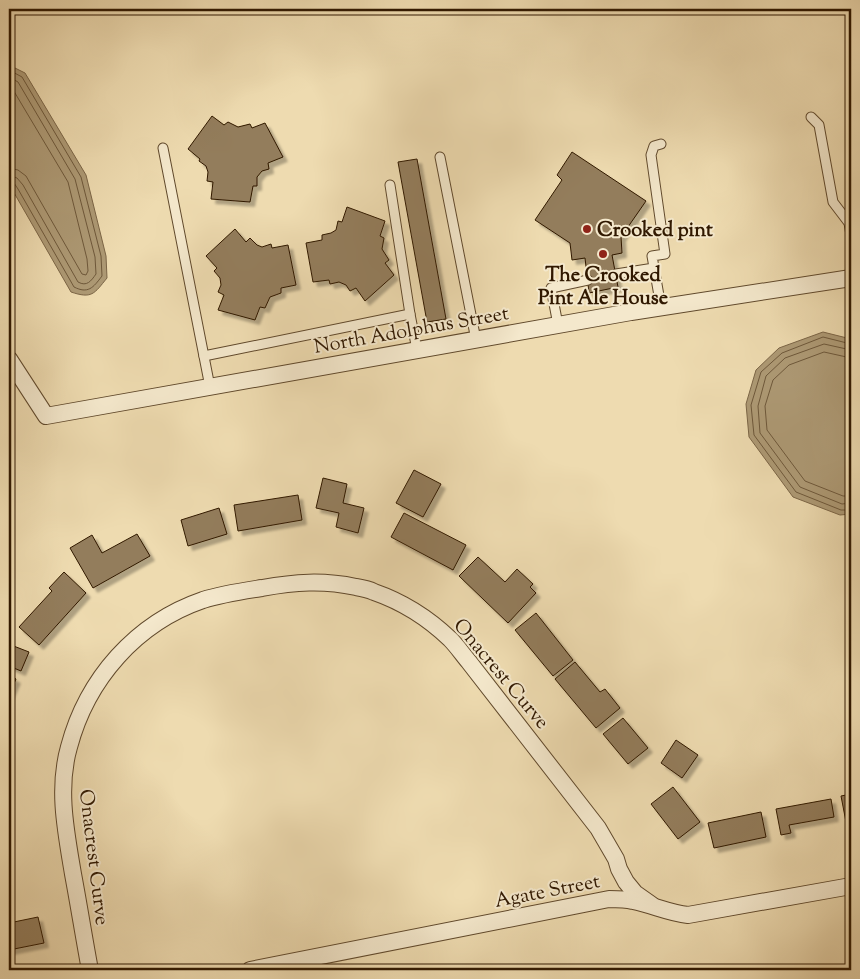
<svg xmlns="http://www.w3.org/2000/svg" width="860" height="979" viewBox="0 0 860 979" font-family="'Sorts Mill Goudy',serif">
  <style>
    .water { fill: #ad9974; stroke: #7b6546 }
    .lines { fill: none; stroke-linecap: round; stroke-linejoin: round }
    .shore { stroke: #6e583a; stroke-width: 1 }
    .building { fill: #937d5c; stroke: #301800; filter: url(#shadow) }
    .service-casing { stroke: #60492c; stroke-width: 11 }
    .minor-casing { stroke: #60492c; stroke-width: 18 }
    .service { stroke: #f4e8cc; stroke-width: 9 }
    .minor { stroke: #f4e8cc; stroke-width: 16 }
    .poi-dot { fill: #8f2418; stroke: #f4e8cc; stroke-width: 2 }
    .labels { text-anchor: middle; stroke-width: 4; stroke-linejoin: round; paint-order: stroke }
    .poi-label { font-size: 20px; font-weight: bold; fill: #301800; stroke: #f4e8cc; text-anchor: start }
    .street-label { font-size: 20px; fill: #301800; stroke: #f4e8cc }
  </style>
  <defs>
    <filter id="shadow"><feDropShadow dx="4.5" dy="4.5" stdDeviation="1" flood-color="#0004"/></filter>
  </defs>
  <rect width="100%" height="100%" fill="#eedbb0"/>
  <filter id="stains"><feTurbulence type="fractalNoise" baseFrequency=".004" numOctaves="4"/><feColorMatrix values="0 0 0 0 .2 0 0 0 0 .09 0 0 0 0 .02 0 0 0 .5 -.17"/></filter>
  <radialGradient id="worn" r=".72"><stop offset=".6" stop-color="#630" stop-opacity="0"/><stop offset="1" stop-color="#630" stop-opacity=".3"/></radialGradient>
  <g class="water">
    <path d="M 9,65 L 25,73 L 86,175 L 106,256 L 107,278 C 94,294 92,299 71,292 L 9,184 Z"/>
    <polygon points="823,332 851,339 851,514 840,515 793,497 749,437 746,404 756,370 779,348"/>
  </g>
  <g class="lines">
    <g class="shore">
      <path d="M 9,70 L 22,77 L 81,177 L 101,256 L 102,276 C 93,288 88,294 74,287 L 18,189 L 14,183 L 9,182"/>
      <path d="M 9,77 L 18,82 L 75,179 L 95,257 L 96,274 C 91,281 87,287 78,282 L 23,185 L 17,178 L 9,175"/>
      <polyline points="9,86 12,88 68,182 87,259 88,271 86,275 82,274 26,176 18,170 9,168"/>
      <polyline points="851,344 823,337 782,353 761,372 751,405 754,435 796,492 841,510 851,510"/>
      <polyline points="851,350 824,344 785,358 766,376 758,406 760,433 800,487 842,504 851,503"/>
      <polyline points="851,358 824,352 789,365 773,380 765,406 767,430 805,481 843,496 851,496"/>
    </g>
  </g>
  <g class="building">
    <polygon points="212,116 224,125 228,122 238,127 250,124 252,128 265,123 283,157 268,163 269,169 262,171 257,177 257,186 253,186 250,202 211,199 213,182 207,181 208,172 206,166 199,161 200,159 188,149"/>
    <polygon points="572,152 646,201 621,237 622,253 612,255 618,287 589,293 585,258 572,260 570,243 535,220 562,180 557,175"/>
    <polygon points="417,159 446,319 427,322 398,162"/>
    <polygon points="347,207 385,221 380,236 384,238 382,249 389,260 385,263 394,275 365,301 356,288 350,291 346,285 339,282 330,284 329,280 313,282 306,243 322,240 322,235 331,233 336,230 338,221 342,222"/>
    <polygon points="235,229 246,242 250,238 257,245 262,247 271,244 272,248 288,245 296,285 281,288 281,293 270,297 265,308 260,307 255,320 218,310 224,295 218,292 221,285 220,278 214,271 217,268 206,256"/>
    <polygon points="414,470 441,484 423,517 396,503"/>
    <polygon points="323,478 347,484 343,503 364,508 358,533 336,527 339,513 316,508"/>
    <polygon points="298,495 302,520 238,531 234,505"/>
    <polygon points="219,508 227,534 188,546 181,520"/>
    <polygon points="404,513 466,545 453,570 391,537"/>
    <polygon points="137,534 150,556 93,588 70,548 92,535 102,553"/>
    <polygon points="478,557 505,582 517,569 533,584 530,587 536,593 508,623 459,576"/>
    <polygon points="64,572 86,593 39,645 19,627 52,591 49,588"/>
    <polygon points="536,613 573,660 553,676 515,630"/>
    <polygon points="11,645 29,652 21,671 9,666 9,649"/>
    <polygon points="575,662 600,692 605,689 620,708 596,728 555,679"/>
    <polygon points="9,675 16,679 9,695"/>
    <polygon points="623,718 648,748 628,764 603,734"/>
    <polygon points="676,740 698,755 682,778 661,763"/>
    <polygon points="673,787 700,822 678,839 651,804"/>
    <polygon points="851,794 851,821 846,822 841,796"/>
    <polygon points="831,799 834,817 789,825 791,833 781,835 776,809"/>
    <polygon points="761,812 766,837 714,848 708,823"/>
    <polygon points="38,917 44,943 9,950 9,923"/>
  </g>
  <g class="lines">
    <g class="service-casing">
      <g id="service">
        <polyline points="811,117 819,125 833,202 849,223 851,235"/>
        <polyline points="661,144 654,146 651,155 665,254 652,256 661,307"/>
        <polyline points="163,148 210,387"/>
        <polyline points="440,157 476,340"/>
        <polyline points="390,185 410,314"/>
        <polyline points="616,274 654,268"/>
        <polyline points="558,325 551,288 588,280"/>
        <polyline points="204,356 410,314 417,350"/>
      </g>
    </g>
    <g class="minor-casing">
      <g id="minor">
        <polyline points="9,359 46,416 631,312 851,278"/>
        <path d="M 90,970 C 84,938 79,906 73,874 C 66,832 57,789 69,747 C 87,679 136,623 203,600 C 222,594 243,591 262,588 C 295,582 323,580 356,587 C 362,588 368,589 374,592 C 403,602 428,618 450,639 C 457,646 463,655 469,662 L 598,828 L 616,859 L 619,869 L 626,882 L 635,893 L 652,905"/>
        <path d="M 250,970 L 609,899 C 617,899 626,899 633,901 C 653,905 669,913 688,915 L 851,886"/>
      </g>
    </g>
    <use href="#service" class="service"/>
    <use href="#minor" class="minor"/>
  </g>
  <g class="poi-dot">
    <circle cx="587" cy="229" r="5"/>
    <circle cx="603" cy="254" r="5"/>
  </g>
  <g class="labels">
    <g class="poi-label">
      <text x="597" y="236">Crooked pint</text>
      <text x="603" y="281" text-anchor="middle">The Crooked<tspan x="603" dy="23">Pint Ale House</tspan></text>
    </g>
    <g class="street-label">
      <text transform="translate(411 329) rotate(-10)" y="7">North Adolphus Street</text>
      <text transform="translate(502 673) rotate(50)" y="7">Onacrest Curve</text>
      <text transform="translate(95 857) rotate(83)" y="7">Onacrest Curve</text>
      <text transform="translate(547 890) rotate(-11)" y="7">Agate Street</text>
    </g>
  </g>
  <rect width="860" height="979" fill="none" stroke="#eedbb0" stroke-width="30"/>
  <rect x="10" y="10" width="840" height="959" fill="none" stroke="#301800" stroke-width="2.5"/>
  <rect x="15" y="15" width="830" height="949" fill="none" stroke="#301800"/>
  <rect width="100%" height="100%" filter="url(#stains)"/>
  <rect width="100%" height="100%" fill="url(#worn)"/>
</svg>
